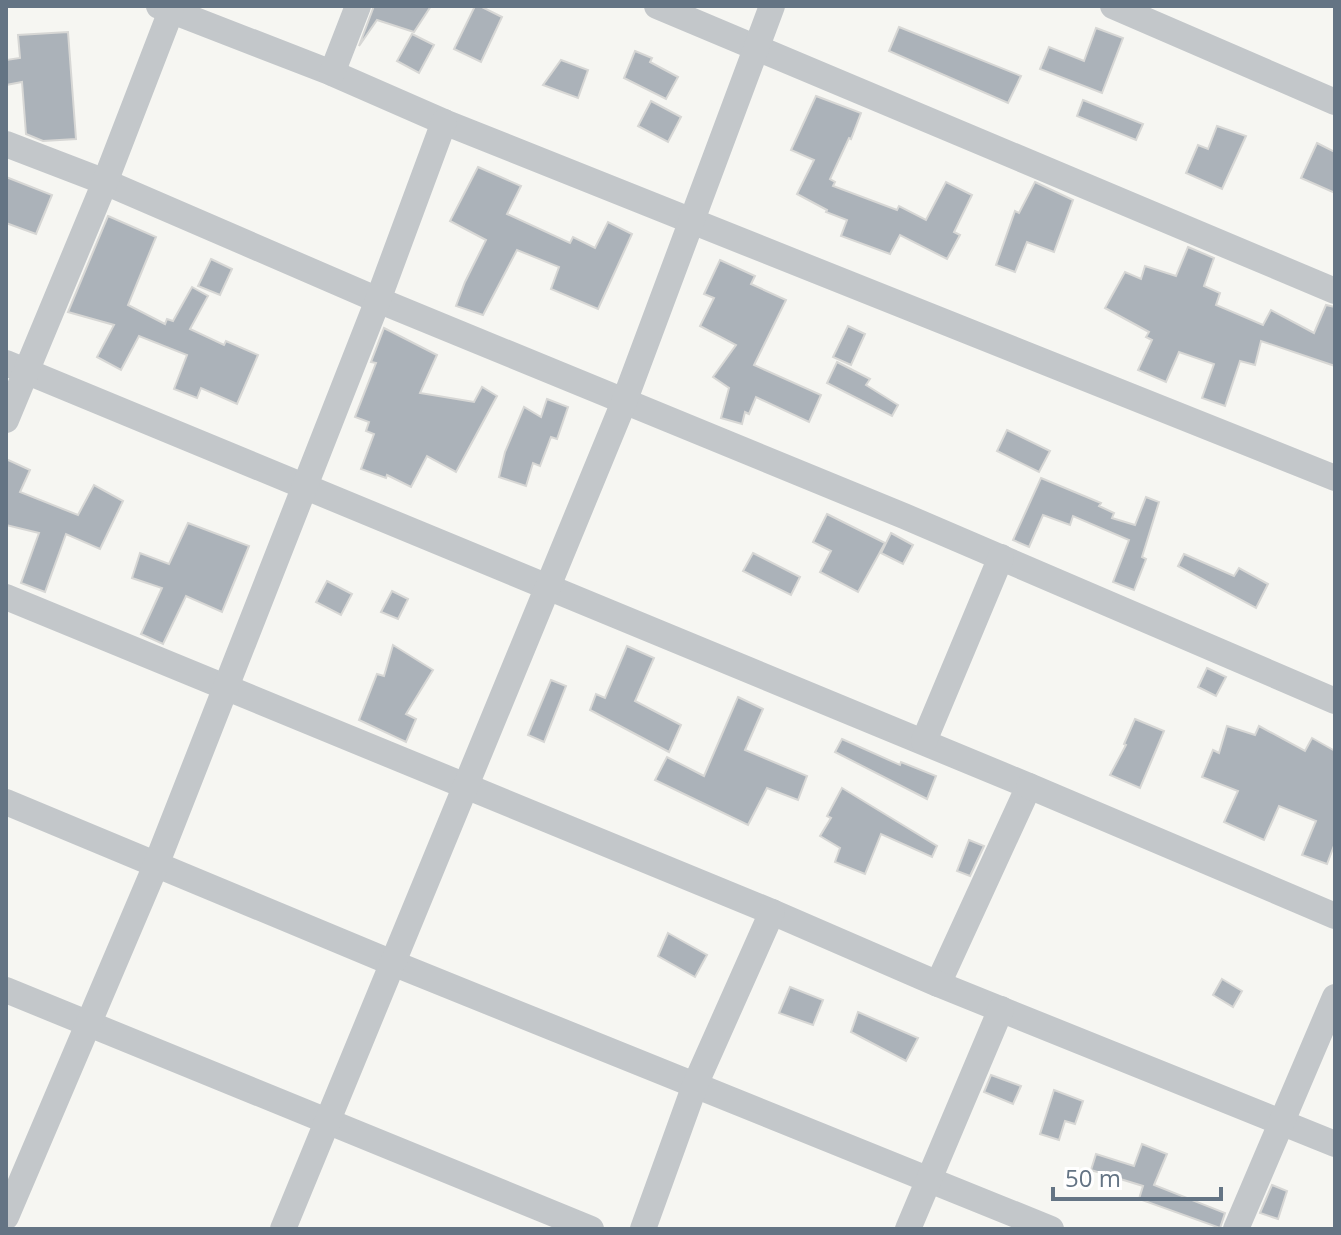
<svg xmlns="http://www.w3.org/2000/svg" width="1341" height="1235" viewBox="0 0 1341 1235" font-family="'Open Sans',sans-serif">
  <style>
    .building { fill: #abb2b9; stroke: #d7d7d5; stroke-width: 2 }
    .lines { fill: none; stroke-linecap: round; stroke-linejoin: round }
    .minor { stroke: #c3c7ca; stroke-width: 26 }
  </style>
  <rect width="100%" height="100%" fill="#f6f6f2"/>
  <g class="building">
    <polygon points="374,6 431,6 414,32 377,20 359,46"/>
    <polygon points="475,6 480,6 502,17 481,62 454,49"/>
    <polygon points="899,27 1021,76 1008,103 889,51"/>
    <polygon points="1096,28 1123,38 1102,93 1040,69 1049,47 1084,61"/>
    <polygon points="68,32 76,139 43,141 26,134 22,82 6,85 6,60 20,58 18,35"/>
    <polygon points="412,34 434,45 419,73 397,61"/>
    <polygon points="635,51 652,58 650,62 678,77 666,99 624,78"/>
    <polygon points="561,60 588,70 578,98 543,85"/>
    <polygon points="816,96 861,113 851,139 849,138 830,179 835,182 833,186 897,210 899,206 926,220 946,182 972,195 954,232 960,235 947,259 900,235 890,254 841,236 847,220 826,212 827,210 797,194 814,160 791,150"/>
    <polygon points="1083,100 1143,124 1136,140 1077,116"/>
    <polygon points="651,101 681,117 668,142 638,126"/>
    <polygon points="1217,126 1246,136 1222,189 1186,173 1198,145 1208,149"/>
    <polygon points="1317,143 1335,152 1335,193 1301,178"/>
    <polygon points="478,167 521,186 507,214 570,243 573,237 595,248 608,222 632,234 598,309 551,289 559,267 517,250 483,315 456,306 465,282 486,240 450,221"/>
    <polygon points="6,177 52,195 36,234 6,223"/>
    <polygon points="1035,182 1073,200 1054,252 1027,242 1015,272 996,265 1015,211 1019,213"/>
    <polygon points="108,216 156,237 128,305 165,324 167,319 173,321 192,287 208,296 190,329 224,345 226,341 258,355 237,404 201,388 197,398 174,389 187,355 139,336 121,370 97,357 114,325 68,312"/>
    <polygon points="1188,247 1214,258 1204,286 1220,293 1216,305 1263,325 1271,310 1314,333 1326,305 1335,307 1335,366 1261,341 1255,365 1240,361 1225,406 1202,398 1214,364 1179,352 1166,382 1138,370 1152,340 1146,337 1149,332 1105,308 1125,272 1141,279 1145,266 1176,276"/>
    <polygon points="211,259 232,269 220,295 198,286"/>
    <polygon points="720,260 755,276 751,284 786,300 754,365 821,395 809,422 756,397 749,414 745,412 742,424 721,418 729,388 713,377 736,345 700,326 714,298 704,294"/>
    <polygon points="848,326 865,334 851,365 833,357"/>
    <polygon points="384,328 437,355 420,393 474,402 482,387 497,396 456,472 427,456 411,487 387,475 386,478 361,469 374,434 366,431 369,422 355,417 376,363 371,362"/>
    <polygon points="837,362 870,379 866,385 898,405 892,416 827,383"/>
    <polygon points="547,399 568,407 557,439 551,437 540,466 533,463 526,486 499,477 505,452 524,407 541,417"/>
    <polygon points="1007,430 1050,451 1039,472 997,451"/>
    <polygon points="6,459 30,470 20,492 78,515 94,485 123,501 100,549 66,534 45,592 21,583 39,533 6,525"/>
    <polygon points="1041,478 1101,503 1099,506 1114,513 1112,518 1135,525 1146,497 1159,502 1142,557 1146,559 1134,590 1113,582 1129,540 1073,516 1070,525 1043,515 1029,547 1013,540"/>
    <polygon points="827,514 885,543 858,592 820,572 831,551 813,542"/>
    <polygon points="188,523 249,546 222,612 186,596 163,644 141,634 162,588 132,578 140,553 169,564"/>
    <polygon points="891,533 913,545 903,564 881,553"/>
    <polygon points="753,553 800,577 791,595 743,571"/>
    <polygon points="1184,554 1234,576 1239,568 1268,584 1256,608 1178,566"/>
    <polygon points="327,581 352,594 341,615 316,602"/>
    <polygon points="392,591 408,599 398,619 381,612"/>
    <polygon points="393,645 433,670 406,714 416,719 406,742 359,720 377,674 384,676"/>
    <polygon points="627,646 654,658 635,701 681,725 669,752 590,710 596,694 605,698"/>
    <polygon points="1207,668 1226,677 1216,696 1198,687"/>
    <polygon points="551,680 566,686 544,742 528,735"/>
    <polygon points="738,697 763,709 745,750 807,776 798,800 767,788 748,825 655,780 667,757 704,776"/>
    <polygon points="1135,719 1164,731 1140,788 1110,775 1126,745 1124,744"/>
    <polygon points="1227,726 1255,735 1259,726 1305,751 1312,738 1335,751 1335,843 1327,864 1302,855 1316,821 1279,806 1264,840 1224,822 1238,791 1202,777 1213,750 1219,753"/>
    <polygon points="842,739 900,765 901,762 936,776 927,799 835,752"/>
    <polygon points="842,788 937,846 932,857 881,834 865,874 835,862 840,848 820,836 831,818 827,816"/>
    <polygon points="969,840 984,846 970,876 957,871"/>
    <polygon points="668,933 707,955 695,977 658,956"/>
    <polygon points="1222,979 1242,991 1233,1007 1213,995"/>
    <polygon points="790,987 823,1000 813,1025 779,1013"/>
    <polygon points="858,1012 918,1038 906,1061 851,1032"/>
    <polygon points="991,1075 1021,1086 1013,1104 984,1092"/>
    <polygon points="1054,1090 1083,1101 1075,1124 1065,1121 1059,1140 1040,1134"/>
    <polygon points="1142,1144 1167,1154 1154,1185 1225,1213 1220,1228 1139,1199 1143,1186 1091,1170 1096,1154 1134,1166"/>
    <polygon points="1272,1185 1287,1191 1278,1219 1260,1213"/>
  </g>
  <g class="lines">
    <g class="minor">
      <polyline points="159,6 332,73 444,122 1335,478"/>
      <polyline points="657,6 1335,291"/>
      <polyline points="1113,6 1335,102"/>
      <polyline points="332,73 358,6"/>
      <polyline points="6,144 105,182 378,300 904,516 1335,701"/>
      <polyline points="6,363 1029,786 938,984"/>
      <polyline points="6,420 105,182 171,11"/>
      <polyline points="6,597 772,912 938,984 1335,1144"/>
      <polyline points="924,741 1001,557"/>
      <polyline points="1029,786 1335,916"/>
      <polyline points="6,802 395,964 1051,1229"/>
      <polyline points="6,990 591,1229"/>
      <polyline points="6,1217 156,865 378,300 444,122"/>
      <polyline points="283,1229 624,402 772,6"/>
      <polyline points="643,1229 695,1085 772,912"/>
      <polyline points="908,1229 1001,1009"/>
      <polyline points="1236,1229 1335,997"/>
    </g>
  </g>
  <rect width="1341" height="1235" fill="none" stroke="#647484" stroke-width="16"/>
  <path d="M1053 1187v12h168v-12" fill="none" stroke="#647484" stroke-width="4"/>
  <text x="1065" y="1187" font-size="24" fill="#647484" stroke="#ffffff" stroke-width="6" paint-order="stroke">50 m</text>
</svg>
